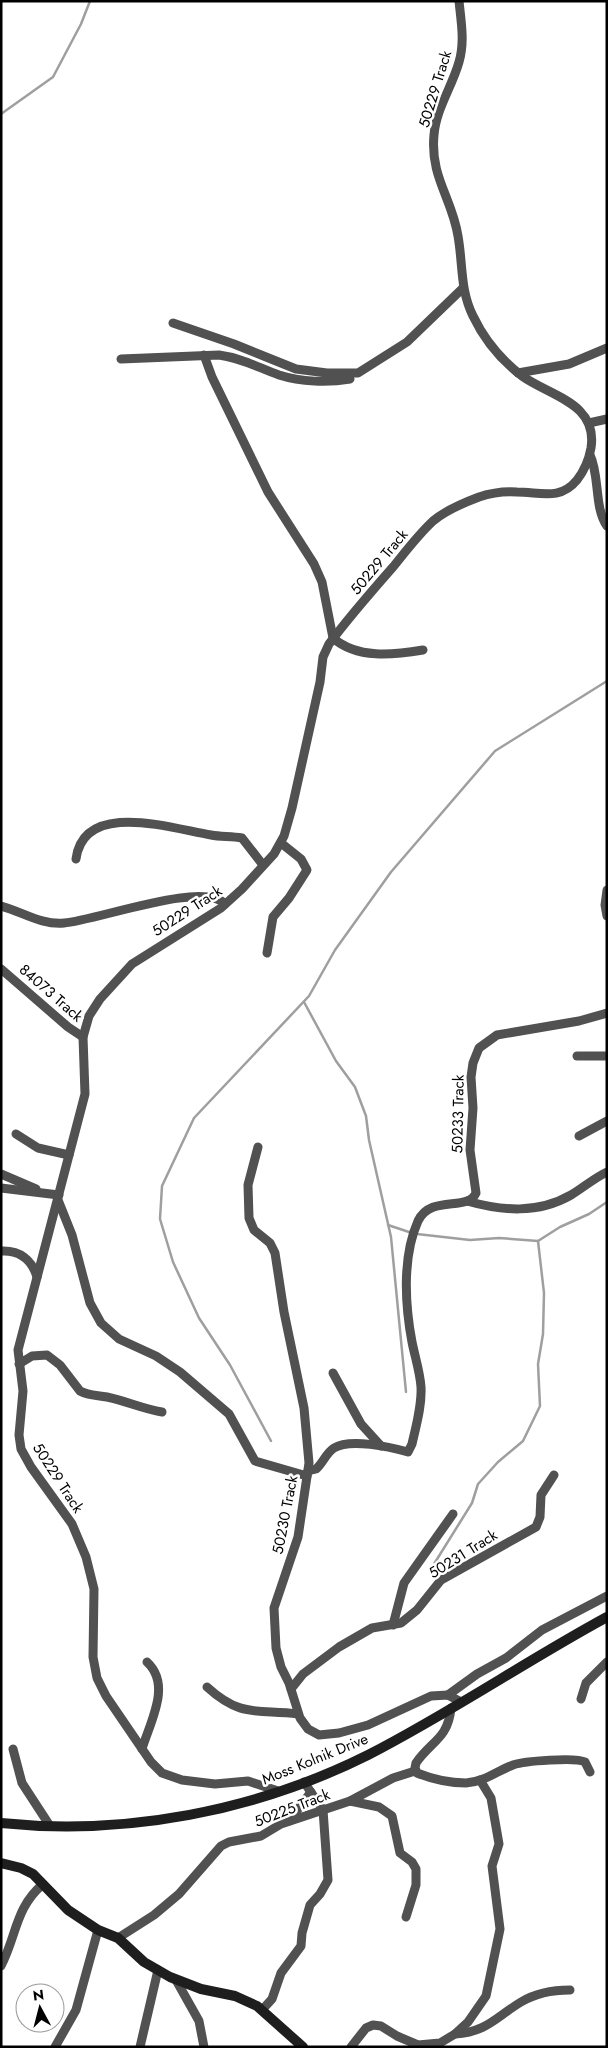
<svg xmlns="http://www.w3.org/2000/svg" width="608" height="2048" viewBox="0 0 608 2048" font-family="Jost,sans-serif">
  <style>
    .lines { fill: none; stroke-linecap: round; stroke-linejoin: round }
    .stream { stroke: #9f9f9f; stroke-width: 2.5 }
    .street { stroke: #515151; stroke-width: 9 }
    .secondary { stroke: #1e1e1e; stroke-width: 10 }
    .labels { text-anchor: middle; stroke-width: 5; stroke-linejoin: round; paint-order: stroke }
    .street-label { font-size: 15px; fill: #000; stroke: #fff }
  </style>
  <rect width="100%" height="100%" fill="#fff"/>
  <g class="lines">
    <g class="stream">
      <polyline points="1,114 53,77 81,24 90,1"/>
      <polyline points="304,1002 336,1061 355,1087 366,1116 369,1140 391,1237 406,1392"/>
      <polyline points="388,1225 412,1233"/>
      <polyline points="417,1234 470,1240 499,1238 538,1241 560,1227 589,1214 607,1202"/>
      <polyline points="271,1441 230,1365 199,1318 173,1262 160,1219 162,1186 194,1118 309,996 335,950 391,872 495,751 607,681"/>
      <polyline points="434,1564 472,1503 478,1484 498,1462 523,1441 540,1406 538,1364 543,1334 544,1293 538,1241"/>
    </g>
    <g class="street">
      <polyline points="173,323 234,344 296,369 327,373 358,373 407,342 462,289"/>
      <path d="M 204,355 L 212,377 L 268,492 L 314,564 L 322,582 L 333,638 C 357,659 393,655 423,650"/>
      <path d="M 121,359 L 219,355 C 242,358 259,368 279,375 C 301,382 328,383 350,379"/>
      <polyline points="518,373 569,364 607,348"/>
      <polyline points="589,423 607,419"/>
      <path d="M 590,455 C 600,476 594,508 607,526"/>
      <path d="M 76,859 C 84,799 173,829 211,835 C 221,837 231,836 242,838 L 263,865"/>
      <polyline points="607,890 605,905 607,916"/>
      <path d="M 1,906 C 23,912 41,925 64,923 C 95,921 204,880 225,904"/>
      <polyline points="267,953 273,917 289,898 307,870 301,859 281,843"/>
      <polyline points="1,969 68,1027 83,1037"/>
      <polyline points="577,1056 607,1056"/>
      <polyline points="16,1134 38,1148 69,1155"/>
      <polyline points="579,1136 607,1121"/>
      <polyline points="258,1147 248,1185 249,1218 254,1230 270,1243 275,1253 284,1312 304,1408 309,1463 298,1537 274,1608 276,1648 281,1667 289,1683 300,1718 308,1729 319,1735 339,1733 368,1725 431,1696 448,1695 461,1702"/>
      <polyline points="1,1174 36,1189"/>
      <polyline points="1,1188 59,1195"/>
      <polyline points="58,1200 72,1235 90,1303 101,1323 119,1339 156,1356 180,1372 229,1414 255,1461 307,1476"/>
      <path d="M 467,1201 C 502,1211 538,1214 571,1195 C 583,1188 594,1178 607,1172"/>
      <path d="M 1,1251 C 20,1250 32,1260 37,1277"/>
      <path d="M 19,1364 L 32,1356 L 47,1355 L 60,1365 L 80,1391 C 89,1396 98,1395 107,1397 C 126,1401 143,1409 162,1412"/>
      <polyline points="333,1373 361,1424 381,1446"/>
      <path d="M 308,1471 L 316,1469 C 323,1463 326,1453 334,1448 C 350,1438 390,1447 408,1452 L 412,1444 C 416,1426 422,1406 421,1387 C 420,1372 415,1357 412,1342 C 405,1305 402,1257 418,1221 C 431,1194 468,1212 476,1193 L 470,1150 L 473,1108 L 471,1077 L 473,1063 L 479,1048 L 497,1035 L 579,1021 L 607,1013"/>
      <polyline points="393,1625 404,1583 453,1514"/>
      <path d="M 207,1687 C 241,1718 257,1709 298,1714"/>
      <polyline points="291,1689 303,1674 339,1647 372,1628 401,1623 417,1610 441,1580 536,1527 540,1517 541,1495 554,1475"/>
      <polyline points="448,1695 477,1674 506,1658 542,1630 607,1596"/>
      <polyline points="581,1699 586,1683 607,1662"/>
      <path d="M 451,1708 C 448,1739 431,1741 416,1763 L 415,1768 L 417,1773 C 432,1779 450,1783 466,1783 C 484,1782 497,1771 513,1765 C 524,1761 576,1757 585,1762 L 590,1772"/>
      <polyline points="13,1749 22,1783 50,1826"/>
      <path d="M 142,1749 C 150,1722 172,1685 147,1662"/>
      <path d="M 278,1791 L 248,1781 L 215,1784 L 182,1780 L 162,1773 L 151,1762 L 106,1696 L 97,1678 L 93,1657 L 94,1589 L 86,1557 L 72,1524 L 31,1467 L 21,1449 L 19,1435 L 23,1391 L 18,1350 L 85,1094 L 83,1037 L 89,1016 L 100,999 L 132,964 L 221,908 L 242,889 L 274,854 L 284,836 L 292,808 L 320,682 L 323,657 L 329,644 C 349,617 371,592 393,567 C 406,551 418,535 433,521 C 446,510 463,503 479,497 C 491,493 504,491 517,492 C 540,492 560,501 577,480 C 584,471 589,459 591,448 C 598,403 550,396 522,376 C 501,360 484,339 473,316 C 460,290 463,264 458,236 C 452,198 430,177 434,135 C 436,109 452,87 459,62 C 465,42 461,21 459,1"/>
      <polyline points="350,1801 379,1807 392,1816 400,1853 412,1862 416,1869 416,1885 406,1917"/>
      <polyline points="289,1821 311,1792"/>
      <polyline points="118,1938 154,1915 179,1894 221,1846 229,1842 261,1836 281,1824 350,1801 393,1778 415,1771"/>
      <path d="M 1,1966 C 17,1935 15,1908 43,1884"/>
      <polyline points="176,1980 199,2021 204,2047"/>
      <polyline points="262,2010 272,1999 281,1973 301,1946 302,1933 310,1905 320,1894 328,1880 323,1810 304,1782"/>
      <path d="M 455,2034 C 487,2032 496,2017 521,2002 C 536,1993 553,1990 570,1990"/>
      <polyline points="55,2047 76,2010 98,1930"/>
      <polyline points="140,2047 158,1970"/>
      <polyline points="351,2047 366,2028 373,2025 381,2026 397,2036 418,2045 440,2043 455,2034 468,2022 486,1996 500,1929 492,1866 499,1844 491,1798 480,1780"/>
    </g>
    <g class="secondary">
      <path d="M 1,1823 C 126,1836 256,1811 368,1755 C 450,1713 526,1661 607,1617"/>
      <polyline points="1,1863 21,1868 33,1874 68,1910 98,1930 118,1938 144,1962 170,1977 201,1989 235,1996 257,2006 303,2047"/>
    </g>
  </g>
  <g class="labels">
    <g class="street-label">
      <text transform="translate(435 89) rotate(-73)" y="5">50229 Track</text>
      <text transform="translate(379 562) rotate(-50)" y="5">50229 Track</text>
      <text transform="translate(187 911) rotate(-33)" y="5">50229 Track</text>
      <text transform="translate(51 993) rotate(41)" y="5">84073 Track</text>
      <text transform="translate(458 1114) rotate(-89)" y="5">50233 Track</text>
      <text transform="translate(58 1478) rotate(57)" y="5">50229 Track</text>
      <text transform="translate(285 1515) rotate(-79)" y="5">50230 Track</text>
      <text transform="translate(463 1554) rotate(-32)" y="5">50231 Track</text>
      <text transform="translate(315 1759) rotate(-22)" y="5">Moss Kolnik Drive</text>
      <text transform="translate(292 1808) rotate(-21)" y="5">50225 Track</text>
    </g>
  </g>
  <rect width="608" height="2048" fill="none" stroke="#000000" stroke-width="5"/>
  <g transform="translate(40 2008) rotate(353)"><circle r="24" fill="#ffffff" stroke="#999999"/>
  <path d="M0-4L9 19L0 12L-9 19Z" fill="#000000"/>
  <text y="-8" font-size="14" font-weight="bold" text-anchor="middle" fill="#000000">N</text>
  </g>
</svg>
